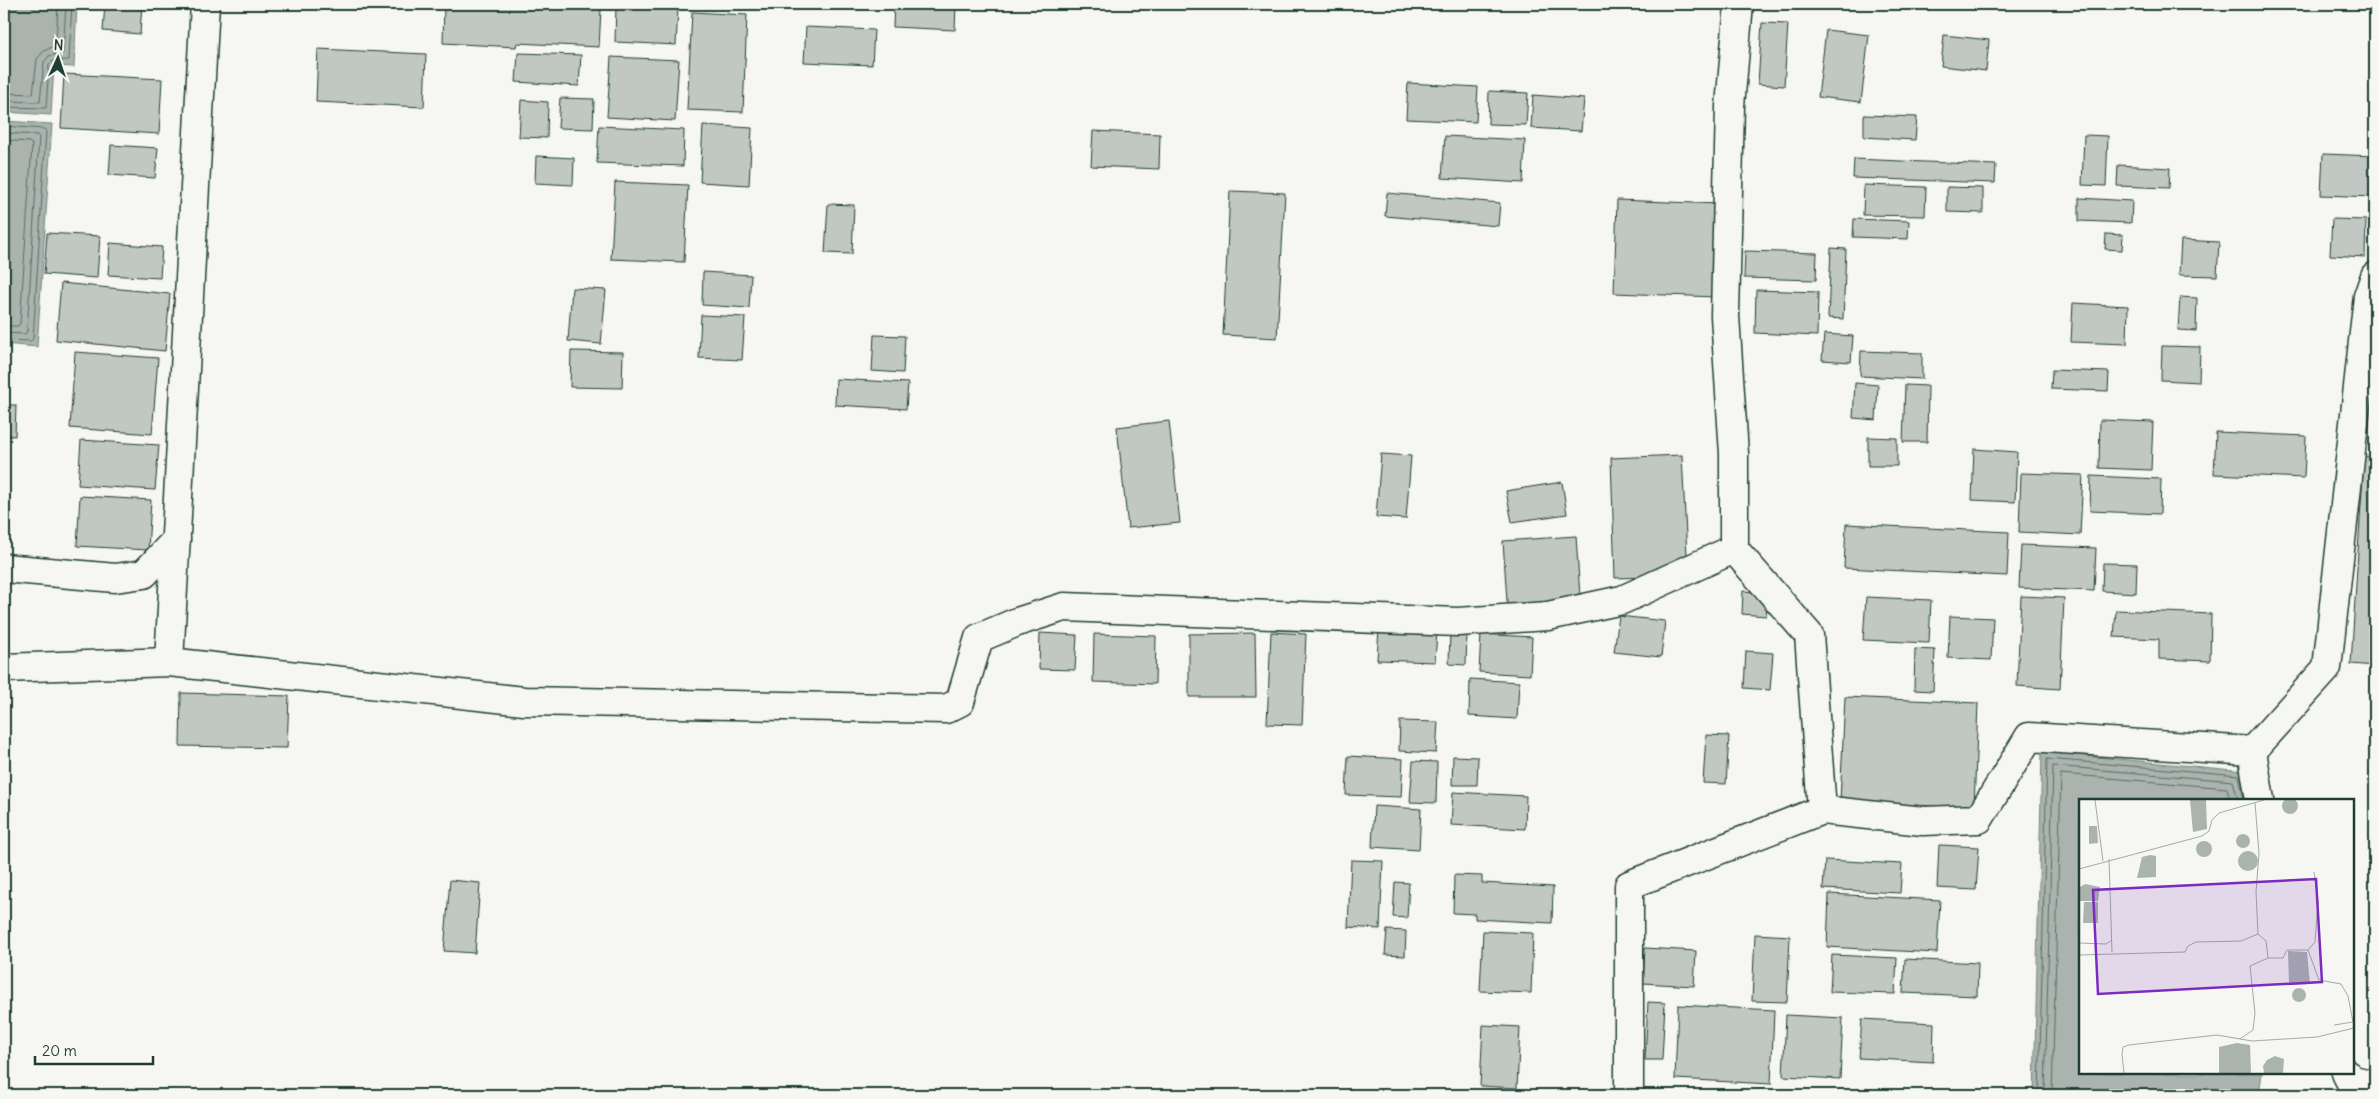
<svg xmlns="http://www.w3.org/2000/svg" width="2379" height="1099" viewBox="0 0 2379 1099" font-family="Delius,sans-serif">
  <style>
    .water { fill: #aab3ae; stroke: #72847d }
    .lines { fill: none; stroke-linecap: round; stroke-linejoin: round }
    .shore { stroke: #576c65; stroke-width: 1 }
    .building { fill: #c1c8c3; stroke: #1f3d34 }
    .street-casing { stroke: #1f3d34; stroke-width: 31 }
    .street { stroke: #f6f6f2; stroke-width: 28 }
    .inset-road { fill: none; stroke: #a0aca6; stroke-width: 1 }
    .view { fill: #7b2cbf; fill-opacity: 0.15; stroke: #7b2cbf; stroke-width: 2.5 }
    .inset-edge { fill: none; stroke: #1f3d34; stroke-width: 2.5 }
  </style>
  <rect width="100%" height="100%" fill="#f6f6f2"/>
  <filter id="ink" filterUnits="userSpaceOnUse"><feTurbulence type="fractalNoise" baseFrequency=".02" numOctaves="2"/><feDisplacementMap in="SourceGraphic" scale="10" xChannelSelector="R" yChannelSelector="G"/><feConvolveMatrix kernelMatrix="1 2 1 2 8 2 1 2 1" color-interpolation-filters="sRGB"/></filter>
  <g filter="url(#ink)">
    <g class="water">
      <polygon points="4,4 77,4 74,67 54,66 51,115 4,112"/>
      <polygon points="4,121 52,124 37,347 4,344"/>
      <polygon points="2042,752 2245,771 2249,800 2080,800 2080,1073 2262,1073 2259,1095 2034,1095"/>
    </g>
    <g class="lines">
      <g class="shore">
        <polyline points="4,93 33,94 37,59 44,51 56,45 58,4"/>
        <polyline points="4,101 40,102 44,62 49,56 63,53 66,4"/>
        <polyline points="4,107 46,108 49,65 53,61 69,60 72,4"/>
        <polyline points="4,126 44,129 46,131 33,339 31,341 4,340"/>
        <polyline points="4,133 37,135 39,137 27,332 25,334 4,333"/>
        <polyline points="4,140 29,142 32,144 20,324 18,326 4,326"/>
        <polyline points="2039,1095 2047,759 2239,775 2244,800"/>
        <polyline points="2045,1095 2053,766 2233,781 2238,800"/>
        <polyline points="2052,1095 2061,774 2227,788 2230,800"/>
      </g>
    </g>
    <g class="building">
      <polygon points="105,4 142,4 140,34 103,31"/>
      <polygon points="444,4 497,4 601,9 599,47 517,43 516,47 443,43"/>
      <polygon points="826,4 862,4 862,8"/>
      <polygon points="894,4 956,4 955,30 893,27"/>
      <polygon points="616,5 678,8 676,45 615,42"/>
      <polygon points="692,12 747,15 743,112 687,110"/>
      <polygon points="1762,23 1788,24 1784,86 1758,84"/>
      <polygon points="806,27 874,30 872,65 804,62"/>
      <polygon points="1826,30 1869,35 1861,102 1818,97"/>
      <polygon points="1944,35 1989,40 1986,71 1941,66"/>
      <polygon points="318,49 426,54 424,107 316,102"/>
      <polygon points="518,53 581,55 579,86 516,82"/>
      <polygon points="611,57 679,60 675,121 607,117"/>
      <polygon points="64,74 162,79 159,134 61,128"/>
      <polygon points="1408,83 1478,87 1476,122 1406,119"/>
      <polygon points="1489,91 1528,93 1526,125 1488,124"/>
      <polygon points="1533,95 1584,99 1581,131 1531,128"/>
      <polygon points="560,98 594,99 593,129 558,128"/>
      <polygon points="521,100 548,102 547,138 519,137"/>
      <polygon points="1864,115 1917,117 1915,140 1864,137"/>
      <polygon points="703,125 752,128 749,185 700,182"/>
      <polygon points="599,126 684,130 683,166 597,163"/>
      <polygon points="1093,131 1160,134 1159,169 1091,166"/>
      <polygon points="2084,135 2108,136 2106,186 2082,185"/>
      <polygon points="1445,136 1525,140 1523,183 1442,178"/>
      <polygon points="111,145 158,148 155,178 109,175"/>
      <polygon points="2323,154 2375,156 2375,197 2321,195"/>
      <polygon points="536,156 574,158 573,185 535,183"/>
      <polygon points="1854,159 1996,165 1995,183 1853,178"/>
      <polygon points="2118,165 2170,168 2169,188 2117,186"/>
      <polygon points="615,182 688,185 684,262 611,259"/>
      <polygon points="1864,185 1926,187 1925,216 1863,215"/>
      <polygon points="1947,187 1983,188 1983,213 1947,212"/>
      <polygon points="1230,191 1285,193 1277,338 1223,335"/>
      <polygon points="1387,193 1500,203 1498,226 1385,216"/>
      <polygon points="2079,198 2132,201 2131,223 2079,221"/>
      <polygon points="1617,200 1719,204 1716,297 1614,293"/>
      <polygon points="828,204 854,205 852,254 825,253"/>
      <polygon points="1854,219 1909,221 1908,239 1853,237"/>
      <polygon points="2332,219 2366,220 2365,257 2330,255"/>
      <polygon points="47,233 100,236 97,278 44,274"/>
      <polygon points="2106,234 2123,235 2122,250 2105,249"/>
      <polygon points="2181,240 2219,242 2217,276 2179,275"/>
      <polygon points="110,243 162,247 160,278 108,275"/>
      <polygon points="1831,248 1846,249 1843,319 1828,318"/>
      <polygon points="1745,251 1817,253 1816,280 1744,278"/>
      <polygon points="703,272 751,275 749,308 702,305"/>
      <polygon points="61,283 170,294 165,351 56,340"/>
      <polygon points="572,288 606,290 601,344 568,341"/>
      <polygon points="1756,290 1818,292 1817,336 1755,333"/>
      <polygon points="2180,297 2197,298 2196,331 2178,330"/>
      <polygon points="2073,303 2128,306 2127,344 2071,342"/>
      <polygon points="701,315 745,317 742,360 699,358"/>
      <polygon points="1824,334 1853,336 1851,362 1822,360"/>
      <polygon points="874,335 905,336 903,373 872,371"/>
      <polygon points="2162,346 2200,347 2199,382 2161,380"/>
      <polygon points="571,351 623,352 622,388 570,387"/>
      <polygon points="1861,351 1922,353 1922,379 1860,376"/>
      <polygon points="75,352 158,358 152,434 70,428"/>
      <polygon points="2052,370 2109,372 2108,391 2051,389"/>
      <polygon points="836,379 908,383 906,409 835,405"/>
      <polygon points="1855,383 1878,385 1876,420 1853,418"/>
      <polygon points="1905,385 1928,386 1927,442 1903,442"/>
      <polygon points="4,405 16,405 15,436 4,435"/>
      <polygon points="2100,420 2153,422 2151,470 2099,468"/>
      <polygon points="1169,421 1180,523 1128,528 1117,427"/>
      <polygon points="2216,432 2306,436 2304,478 2214,474"/>
      <polygon points="1868,437 1897,438 1897,466 1868,466"/>
      <polygon points="81,440 159,445 155,490 78,485"/>
      <polygon points="1974,449 2017,452 2015,502 1972,500"/>
      <polygon points="1381,454 1411,456 1406,519 1376,517"/>
      <polygon points="1682,455 1688,576 1615,578 1611,458"/>
      <polygon points="2364,456 2375,457 2375,666 2351,664"/>
      <polygon points="2021,473 2083,475 2080,535 2019,532"/>
      <polygon points="2091,476 2161,479 2160,514 2090,511"/>
      <polygon points="1562,482 1567,514 1512,522 1506,491"/>
      <polygon points="80,496 151,500 148,550 77,546"/>
      <polygon points="1846,524 2009,532 2007,576 1844,568"/>
      <polygon points="1576,536 1581,612 1508,616 1503,541"/>
      <polygon points="2021,545 2096,548 2094,591 2019,588"/>
      <polygon points="2103,563 2137,564 2136,593 2102,591"/>
      <polygon points="1743,591 1768,593 1766,616 1742,614"/>
      <polygon points="2021,596 2064,598 2060,689 2017,686"/>
      <polygon points="1866,597 1931,600 1929,643 1863,640"/>
      <polygon points="2116,610 2211,614 2210,661 2159,659 2159,639 2114,637"/>
      <polygon points="1619,616 1665,621 1661,657 1614,652"/>
      <polygon points="1950,616 1993,618 1991,660 1948,658"/>
      <polygon points="1379,628 1437,631 1435,662 1377,660"/>
      <polygon points="1271,632 1306,634 1302,725 1267,724"/>
      <polygon points="1450,632 1467,633 1466,665 1449,664"/>
      <polygon points="1040,633 1077,635 1075,670 1039,669"/>
      <polygon points="1255,633 1256,697 1189,697 1189,634"/>
      <polygon points="1094,634 1156,636 1155,684 1093,682"/>
      <polygon points="1481,634 1532,637 1530,675 1479,672"/>
      <polygon points="1915,649 1935,650 1933,691 1914,690"/>
      <polygon points="1746,651 1773,653 1770,690 1744,688"/>
      <polygon points="1470,679 1519,682 1517,719 1469,716"/>
      <polygon points="181,693 289,696 287,748 180,746"/>
      <polygon points="1845,697 1978,703 1974,808 1840,802"/>
      <polygon points="1400,721 1438,722 1436,753 1399,751"/>
      <polygon points="1706,735 1729,736 1726,784 1703,783"/>
      <polygon points="1348,756 1403,759 1401,797 1346,795"/>
      <polygon points="1453,756 1478,757 1477,785 1452,785"/>
      <polygon points="1413,761 1437,762 1436,803 1410,802"/>
      <polygon points="1453,792 1526,796 1525,829 1451,825"/>
      <polygon points="1374,806 1421,809 1419,850 1372,847"/>
      <polygon points="1939,845 1979,847 1976,890 1937,888"/>
      <polygon points="1351,860 1383,861 1380,929 1348,927"/>
      <polygon points="1825,860 1902,864 1900,893 1823,889"/>
      <polygon points="1454,875 1482,876 1482,883 1553,887 1552,923 1475,919 1475,914 1453,913"/>
      <polygon points="450,880 480,883 475,953 444,951"/>
      <polygon points="1395,882 1409,883 1407,918 1393,917"/>
      <polygon points="1829,894 1940,900 1937,953 1827,947"/>
      <polygon points="1387,930 1406,931 1405,956 1385,955"/>
      <polygon points="1483,931 1533,933 1531,993 1480,991"/>
      <polygon points="1755,934 1790,936 1787,1002 1752,1001"/>
      <polygon points="1645,948 1696,951 1694,986 1643,983"/>
      <polygon points="1832,955 1897,958 1895,994 1830,992"/>
      <polygon points="1905,959 1978,963 1977,996 1903,993"/>
      <polygon points="1648,1002 1665,1003 1662,1060 1645,1060"/>
      <polygon points="1678,1005 1774,1010 1771,1084 1675,1079"/>
      <polygon points="1786,1015 1843,1018 1840,1079 1783,1076"/>
      <polygon points="1862,1019 1934,1023 1933,1062 1859,1058"/>
      <polygon points="1483,1025 1520,1027 1517,1088 1480,1086"/>
      <polygon points="1445,1090 1473,1092 1473,1095 1445,1095"/>
    </g>
    <g class="lines">
      <g class="street-casing">
        <g id="street">
          <polyline points="1739,4 1730,106 1725,316 1734,454 1734,549 1809,635 1822,810 1923,821 1979,819 2029,737 2252,751 2260,800"/>
          <polyline points="4,568 115,578 144,574 176,540"/>
          <polyline points="169,662 205,4"/>
          <polyline points="4,668 169,662 524,701 946,709 960,702 979,638 1017,622 1064,607 1458,622 1548,616 1622,600 1734,549"/>
          <polyline points="2252,751 2327,668 2368,296 2375,276"/>
          <polyline points="2346,1073 2349,1079 2375,1085"/>
          <polyline points="1629,1095 1629,885 1822,810"/>
        </g>
      </g>
      <use href="#street" class="street"/>
    </g>
  </g>
  <g transform="translate(2079 799)">
    <rect width="275" height="275" fill="#f6f6f2"/>
    <path d="M203 7a8 8 0 1 1 16 0a8 8 0 1 1-16 0ZM 111,1 L 127,1 L 128,30 L 114,33 ZM 10,27 L 18,27 L 19,44 L 10,45 ZM157 42a7 7 0 1 1 14 0a7 7 0 1 1-14 0ZM117 50a8 8 0 1 1 16 0a8 8 0 1 1-16 0ZM159 62a10 10 0 1 1 20 0a10 10 0 1 1-20 0ZM 71,56 L 77,57 L 77,78 L 58,79 L 63,58 ZM 6,85 L 21,88 L 19,102 L 1,102 L 1,88 ZM 5,103 L 19,103 L 19,124 L 4,124 ZM 209,152 L 228,153 L 231,185 L 210,186 ZM213 196a7 7 0 1 1 14 0a7 7 0 1 1-14 0ZM 158,244 L 171,246 L 172,274 L 140,274 L 140,248 ZM 196,257 L 205,260 L 204,274 L 185,274 L 184,267 L 188,261 Z" fill="#aab3ae"/>
    <path class="inset-road" d="M 16,1 L 24,62M 176,4 L 180,54 L 177,93 L 179,135 L 187,142 L 189,159 L 204,159 L 208,151 L 229,151 L 240,181 L 262,185 L 269,197 L 274,223 L 255,226M 30,60 L 33,153M 0,70 L 123,37 L 130,32 L 133,21 L 140,14 L 185,1M 0,144 L 27,145 L 33,141M 229,151 L 236,143 L 239,103 L 235,73M 0,156 L 106,153 L 109,147 L 117,143 L 162,142 L 179,135M 161,240 L 174,231 L 176,214 L 171,167 L 189,159M 45,274 L 43,255 L 44,248 L 50,246 L 138,236 L 173,242 L 238,238 L 275,229"/>
    <path class="view" d="M 237,80 L 243,183 L 19,195 L 14,91 Z"/>
    <rect width="275" height="275" class="inset-edge"/>
  </g>
  <rect width="2379" height="1099" fill="none" stroke="#f6f6f2" stroke-width="20"/>
  <rect x="10" y="10" width="2359" height="1079" fill="none" stroke="#1f3d34" stroke-width="2" filter="url(#ink)"/>
  <g transform="translate(58 58) rotate(3)" stroke="#f6f6f2" stroke-width="4" paint-order="stroke">
  <path d="M0-4L9 19L0 12L-9 19Z" fill="#1f3d34"/>
  <text y="-8" font-size="14" font-weight="bold" text-anchor="middle" fill="#1f3d34">N</text>
  </g>
  <path d="M35 1056v8h118v-8" fill="none" stroke="#1f3d34" stroke-width="2.5"/>
  <text x="42" y="1056" font-size="15" fill="#1f3d34" stroke="#f6f6f2" stroke-width="4" paint-order="stroke">20 m</text>
</svg>
